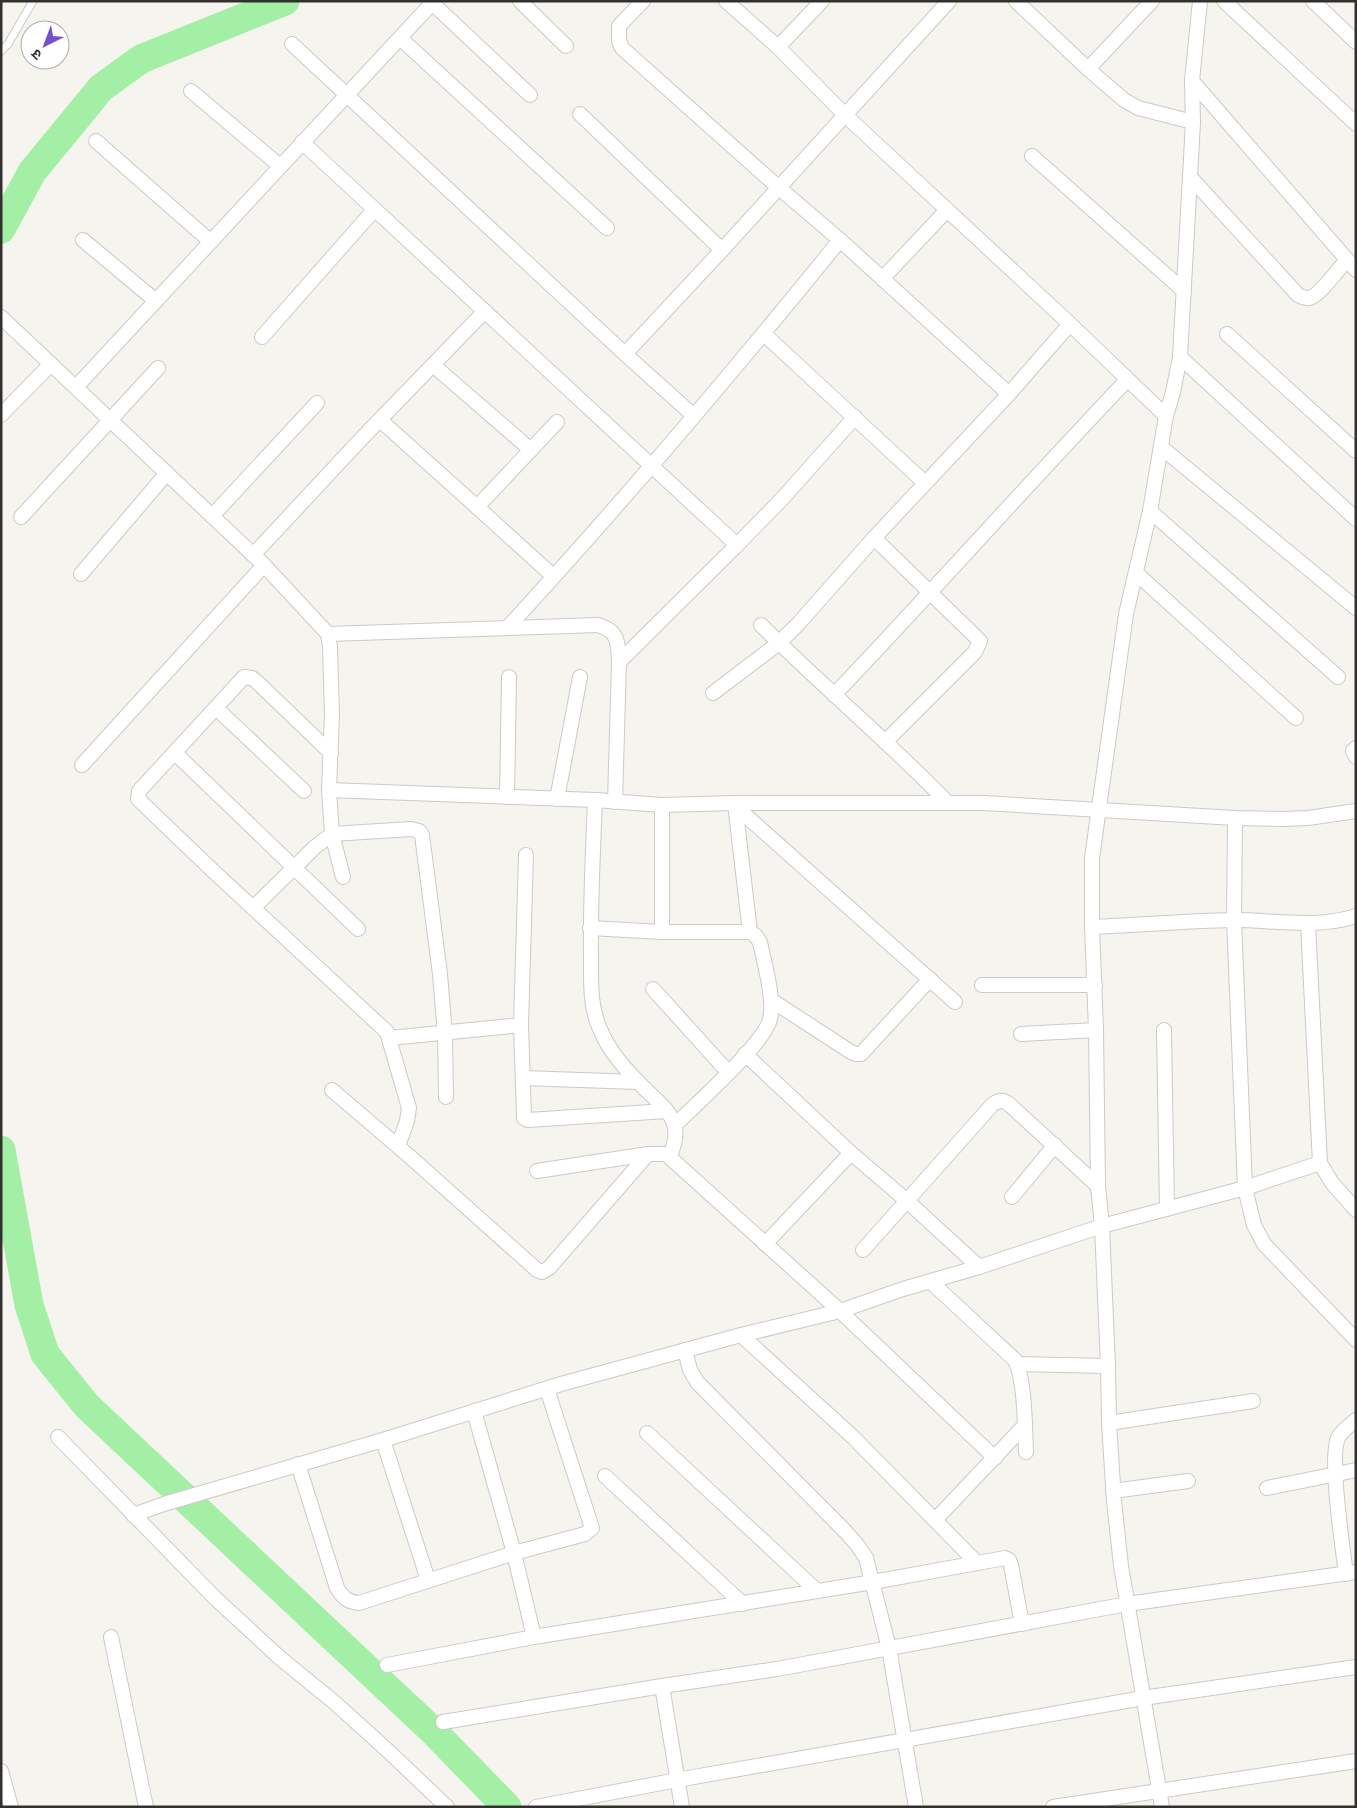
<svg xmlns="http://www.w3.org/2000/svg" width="1357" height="1808" viewBox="0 0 1357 1808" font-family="Roboto,'Noto Sans Devanagari',sans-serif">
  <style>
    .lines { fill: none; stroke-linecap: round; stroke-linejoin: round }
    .river { stroke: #a3efa6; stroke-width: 29 }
    .service-casing { stroke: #cdcac5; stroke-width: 9 }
    .minor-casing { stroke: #cdcac5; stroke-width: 16 }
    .service { stroke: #fff; stroke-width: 7 }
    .minor { stroke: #fff; stroke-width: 14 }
  </style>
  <rect width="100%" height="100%" fill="#f6f4ee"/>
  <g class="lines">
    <g class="river">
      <polyline points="1,229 32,172 101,88 141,59 285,1"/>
      <polyline points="1,1150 29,1305 45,1354 87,1406 433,1731 507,1807"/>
    </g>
    <g class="service-casing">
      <polyline id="service" points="1,51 8,44 33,1"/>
    </g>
    <g class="minor-casing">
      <g id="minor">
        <polyline points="520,1 566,46"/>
        <polyline points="643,1 619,26 619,41 622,48 778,187 840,240 1009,394"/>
        <polyline points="726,1 778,47 845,115 1070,324 1166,416"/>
        <polyline points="1016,1 1088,69 1124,100 1138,108 1193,122"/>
        <polyline points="1224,1 1356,124"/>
        <polyline points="1313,1 1356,42"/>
        <polyline points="432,3 530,95"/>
        <polyline points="400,38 607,228"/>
        <polyline points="292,44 625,354 694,416"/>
        <polyline points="778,47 822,1"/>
        <polyline points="1088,69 1152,1"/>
        <polyline points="1192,81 1356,270"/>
        <polyline points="191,91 280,166"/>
        <polyline points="580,114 722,250"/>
        <polyline points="96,141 211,242"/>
        <polyline points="302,142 737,545 781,500 855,417"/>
        <polyline points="1032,156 1184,291"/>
        <path d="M 1190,177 L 1298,295 C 1302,297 1305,299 1310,298 C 1321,294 1338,269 1347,260"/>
        <polyline points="83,240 156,301"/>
        <polyline points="882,279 947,210"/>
        <polyline points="1,317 264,565 328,634 330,647 332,714 329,790 332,834 343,877"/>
        <polyline points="764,334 925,483"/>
        <polyline points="1227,334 1356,451"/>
        <polyline points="262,337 374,210"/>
        <polyline points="625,354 722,250 949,1"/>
        <polyline points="1180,357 1356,519"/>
        <polyline points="433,365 531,450"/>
        <polyline points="76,387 434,1"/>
        <polyline points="1,415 51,364"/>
        <polyline points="380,420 477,507"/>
        <polyline points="1162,448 1356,608"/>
        <polyline points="1150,511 1338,677"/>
        <polyline points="212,516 317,403"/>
        <polyline points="21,517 158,368"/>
        <polyline points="874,538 980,641 975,652 885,742"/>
        <polyline points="253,555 364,436 485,311"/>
        <polyline points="1136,573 1296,718"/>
        <polyline points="81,574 167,473"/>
        <polyline points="553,576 477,507 557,422"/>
        <path d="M 761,625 C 822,686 888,741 948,803"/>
        <path d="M 508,627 C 623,502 733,372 840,240"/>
        <path d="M 328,634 L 598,625 C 619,631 618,643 619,662 L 615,802"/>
        <polyline points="619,662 737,545"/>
        <polyline points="713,693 779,643 799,623 874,538 1009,394 1070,324"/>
        <path d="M 834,695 C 933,591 1028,484 1127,380"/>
        <polyline points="216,708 304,791"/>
        <polyline points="1356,748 1353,751 1356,757"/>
        <polyline points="175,753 358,929"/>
        <polyline points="331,753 256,681 252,678 244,677 139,791 138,799 211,869 387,1032 409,1108 407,1121 398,1146"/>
        <polyline points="82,765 264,565"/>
        <polyline points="329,790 595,800 662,805 735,803 984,803 1235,818 1283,819 1308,818 1356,811"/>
        <polyline points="507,797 509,677"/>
        <polyline points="557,799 580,677"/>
        <path d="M 595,800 C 593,853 590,906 591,959 C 591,983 590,1007 600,1029 C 609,1052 628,1072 645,1089 C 655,1099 670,1110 674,1124 C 678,1135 673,1147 670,1157"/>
        <polyline points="735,804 750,932"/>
        <polyline points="662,805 662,932"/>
        <polyline points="735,806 955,1002"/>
        <polyline points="1235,818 1234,920 1245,1188 1254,1225 1264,1244 1356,1340"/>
        <polyline points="526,855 521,1025 524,1118 528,1120 667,1111"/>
        <polyline points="253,908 315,847 332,834 411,829 419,831 422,835 440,974 445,1034 446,1097"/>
        <polyline points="1308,923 1320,1163 1332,1183 1356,1210"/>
        <path d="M 1092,927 C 1139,925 1186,921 1234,920 C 1273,920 1317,929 1356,916"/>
        <path d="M 590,928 L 662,932 L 750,932 L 755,935 L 760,942 C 764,962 775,1000 770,1019 C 765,1043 695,1105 675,1125"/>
        <polyline points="982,985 1095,985"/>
        <polyline points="653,989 728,1072"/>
        <polyline points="771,1000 851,1052 856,1054 861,1054 930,979"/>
        <polyline points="1164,1030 1167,1209"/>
        <polyline points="1021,1034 1096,1030"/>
        <polyline points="390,1038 521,1025"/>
        <polyline points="745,1054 851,1153 906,1200 979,1267"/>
        <polyline points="523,1078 638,1082"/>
        <polyline points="332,1090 408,1155 537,1270 542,1272 549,1268 648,1154"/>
        <polyline points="537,1171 648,1154 666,1154 840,1311 995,1458"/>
        <polyline points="1012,1197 1055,1145"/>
        <polyline points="765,1244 851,1153"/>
        <path d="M 863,1250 L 993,1104 C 1001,1099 1004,1100 1010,1105 L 1098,1186"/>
        <path d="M 931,1282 L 1015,1360 C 1025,1380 1025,1428 1026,1452"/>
        <polyline points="741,1335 854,1438 977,1563"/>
        <polyline points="685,1350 690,1370 697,1382 845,1531 858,1546 866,1558 889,1648 916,1807"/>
        <polyline points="1017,1364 1108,1366"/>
        <polyline points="474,1411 514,1553 534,1637"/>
        <polyline points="1109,1423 1253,1401"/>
        <polyline points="647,1433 816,1590"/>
        <polyline points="58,1437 215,1598 280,1658 334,1702 386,1749 447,1807"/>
        <polyline points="383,1440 428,1580"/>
        <path d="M 298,1464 L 337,1588 C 343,1598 348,1602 359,1603 L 514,1553 L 585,1534 L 592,1528 L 591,1525 L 547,1389"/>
        <polyline points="605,1476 743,1604"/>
        <polyline points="1267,1488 1356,1470"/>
        <polyline points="1113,1491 1188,1481"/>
        <polyline points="133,1515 167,1503 383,1440 561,1384 741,1335 840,1311 903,1289 979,1267 1102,1226 1245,1188 1320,1163"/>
        <polyline points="935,1520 1025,1425"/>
        <path d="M 1346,1574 C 1343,1549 1328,1454 1339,1436 C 1343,1430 1350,1425 1356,1420"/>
        <polyline points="111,1637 146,1807"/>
        <polyline points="387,1665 534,1637 873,1582 1005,1558 1009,1560 1011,1565 1022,1624"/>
        <polyline points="662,1686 682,1807"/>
        <polyline points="443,1722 662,1686 777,1669 1127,1604 1356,1572"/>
        <polyline points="1,1771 11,1807"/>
        <polyline points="536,1807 677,1780 1143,1698 1356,1667"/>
        <polyline points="1053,1807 1356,1761"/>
        <polyline points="1162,1807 1121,1566 1114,1501 1109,1423 1108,1366 1102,1226 1098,1186 1096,1030 1092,927 1092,858 1126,614 1150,511 1166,416 1173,392 1180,357 1193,122 1192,81 1200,1"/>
      </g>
    </g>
    <use href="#service" class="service"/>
    <use href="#minor" class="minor"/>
  </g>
  <rect width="1357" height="1808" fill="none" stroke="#32312e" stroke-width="5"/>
  <g transform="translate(45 45) rotate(222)"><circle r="24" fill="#ffffff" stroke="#adadab"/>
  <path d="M0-4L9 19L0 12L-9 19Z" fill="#7452cb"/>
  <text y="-8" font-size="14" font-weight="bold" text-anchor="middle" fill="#32312e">उ</text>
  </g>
</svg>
